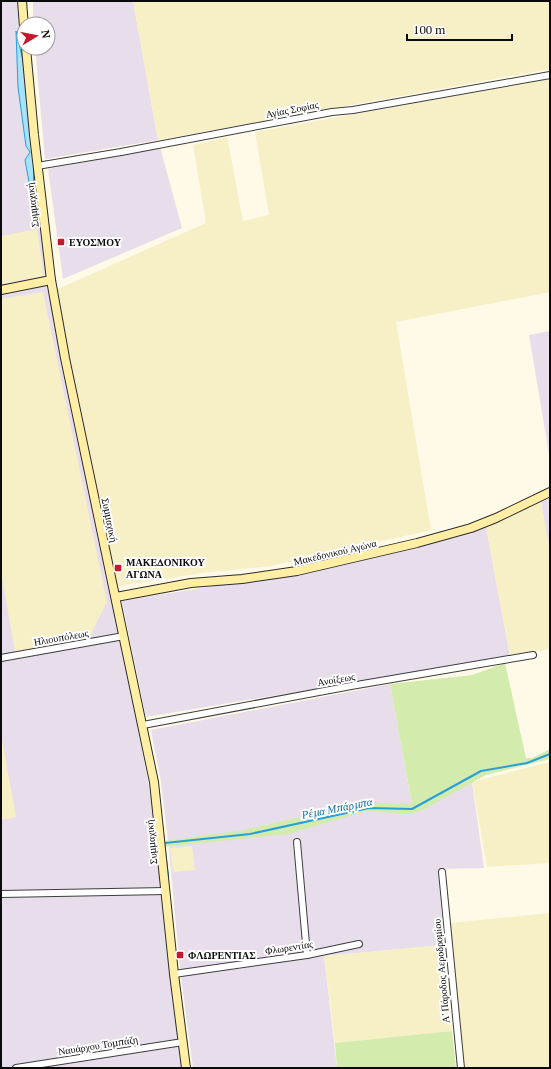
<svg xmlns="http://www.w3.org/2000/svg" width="551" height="1069" viewBox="0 0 551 1069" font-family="'PT Serif',serif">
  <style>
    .industrial { fill: #e8ddeb }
    .farmland { fill: #f7efc5 }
    .green { fill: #d3ecae }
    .water { fill: #a7e2fb; stroke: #289fd8 }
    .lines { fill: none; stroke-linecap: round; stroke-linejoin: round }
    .stream { stroke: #289fd8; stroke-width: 2 }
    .street-casing { stroke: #3d3d3d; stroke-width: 8 }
    .secondary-casing { stroke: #2c2c2c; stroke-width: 10 }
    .street { stroke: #fff; stroke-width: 6 }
    .secondary { stroke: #ffeea3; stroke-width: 8 }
    .poi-dot { fill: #c5182d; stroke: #fff; stroke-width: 1.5 }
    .labels { text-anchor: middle; stroke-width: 4; stroke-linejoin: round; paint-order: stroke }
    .street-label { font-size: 10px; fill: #0a0a0a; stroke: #fff }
    .poi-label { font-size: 10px; font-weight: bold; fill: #0a0a0a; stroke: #fff; text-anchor: start }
    .water-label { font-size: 11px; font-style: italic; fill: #0b6da5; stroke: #fff }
  </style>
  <rect width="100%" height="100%" fill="#fff9e8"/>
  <g class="industrial">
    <polygon points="1,1 17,1 20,50 48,275 63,372 121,643 152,802 182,1068 1,1068"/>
    <polygon points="33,1 133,1 158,140 45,159 35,48 48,48 48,24 33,24"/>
    <polygon points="160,147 182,228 63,279 48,169"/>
    <polygon points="550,331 550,460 529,335"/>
    <polygon points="550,498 550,553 541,502"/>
    <polygon points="486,527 510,656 146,717 122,601 344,565"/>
    <polygon points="390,684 412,804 472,782 484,868 438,869 444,945 324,956 337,1068 193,1068 180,969 169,850 161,782 151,730"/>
  </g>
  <g class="farmland">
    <polygon points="133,1 550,1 550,69 158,140"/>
    <polygon points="550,79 550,292 396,322 431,530 271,566 202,573 118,586 72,376 58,289 206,223 193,145 227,137 243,221 269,215 255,132"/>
    <polygon points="37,229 44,276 1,284 1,236"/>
    <polygon points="43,292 107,602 90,636 15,652 1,572 1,299"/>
    <polygon points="541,502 550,553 550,649 510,656 486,527"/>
    <polygon points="1,734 16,817 1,820"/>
    <polygon points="550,762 550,863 487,867 472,782"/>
    <polygon points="192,846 195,870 173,872 170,848"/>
    <polygon points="550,913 550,1068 464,1068 450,923"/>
    <polygon points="444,945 452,1031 335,1043 324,956"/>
  </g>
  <g class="green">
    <polygon points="505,663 526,758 532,758 550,749 550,759 486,775 421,811 406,814 366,811 289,834 163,847 162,841 239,831 366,802 412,804 390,684 472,675"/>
    <polygon points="452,1031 456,1068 337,1068 335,1043"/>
  </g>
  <polygon class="water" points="16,31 31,94 34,151 33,204 25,160 30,152 26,146 18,87"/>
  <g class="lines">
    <g class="stream">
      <polyline points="162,825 168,876"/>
      <polyline points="165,843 250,834 369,808 412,809 481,771 527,763 550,754"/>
    </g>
    <g class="street-casing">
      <g id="street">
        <polyline points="37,166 121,152 332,112 353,110 550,75"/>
        <polyline points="1,658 124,636"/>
        <polyline points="143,725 351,686 533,655"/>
        <polyline points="297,842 307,955"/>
        <polyline points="442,872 461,1068"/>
        <polyline points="1,894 166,891"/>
        <polyline points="174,974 307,955 359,944"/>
        <polyline points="16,1068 183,1042"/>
      </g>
    </g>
    <g class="secondary-casing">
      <g id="secondary">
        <polyline points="22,1 24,27"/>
        <polyline points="26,48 34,135 51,280 65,358 154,782 174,974 186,1068"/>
        <polyline points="1,290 51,280"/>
        <polyline points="116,597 191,583 242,579 297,571 417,543 471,528 496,518 550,492"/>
      </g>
    </g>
    <use href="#street" class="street"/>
    <use href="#secondary" class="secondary"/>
  </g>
  <g class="poi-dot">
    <rect x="57" y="238" width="8" height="8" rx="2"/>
    <rect x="114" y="564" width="8" height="8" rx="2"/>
    <rect x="176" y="951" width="8" height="8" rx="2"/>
  </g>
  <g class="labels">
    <g class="street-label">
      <text transform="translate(292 109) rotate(-11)" y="4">Αγίας Σοφίας</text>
      <text transform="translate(32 205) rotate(-97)" y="4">Συμμαχική</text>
      <text transform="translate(110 520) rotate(78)" y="4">Συμμαχική</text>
      <text transform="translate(335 552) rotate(-13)" y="4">Μακεδονικού Αγώνα</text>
      <text transform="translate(61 637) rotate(-10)" y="4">Ηλιουπόλεως</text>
      <text transform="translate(336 679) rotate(-10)" y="4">Ανοίξεως</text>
      <text transform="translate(151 842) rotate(-96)" y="4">Συμμαχική</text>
      <text transform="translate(289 947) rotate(-9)" y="4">Φλωρεντίας</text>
      <text transform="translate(441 971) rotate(-95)" y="4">Α' Πάροδος Αεροδρομίου</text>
      <text transform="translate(98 1045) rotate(-9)" y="4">Ναυάρχου Τομπάζη</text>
    </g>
    <g class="poi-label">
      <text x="69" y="246">ΕΥΟΣΜΟΥ</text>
      <text x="126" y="566">ΜΑΚΕΔΟΝΙΚΟΥ<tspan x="126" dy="12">ΑΓΩΝΑ</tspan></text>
      <text x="188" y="959">ΦΛΩΡΕΝΤΙΑΣ</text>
    </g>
    <g class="water-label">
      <text transform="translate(337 808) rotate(-11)" y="4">Ρέμα Μπάρμπα</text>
    </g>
  </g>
  <rect width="551" height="1069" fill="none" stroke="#0a0a0a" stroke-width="4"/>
  <g transform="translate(36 36) rotate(80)"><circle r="19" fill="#ffffff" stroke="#9d9d9d"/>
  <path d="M0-3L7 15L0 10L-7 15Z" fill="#c5182d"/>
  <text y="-6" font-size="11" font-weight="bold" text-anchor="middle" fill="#0a0a0a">N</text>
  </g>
  <path d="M407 34v6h105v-6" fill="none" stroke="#0a0a0a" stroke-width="2"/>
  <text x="413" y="34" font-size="12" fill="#0a0a0a" stroke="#ffffff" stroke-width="3" paint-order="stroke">100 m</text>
</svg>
